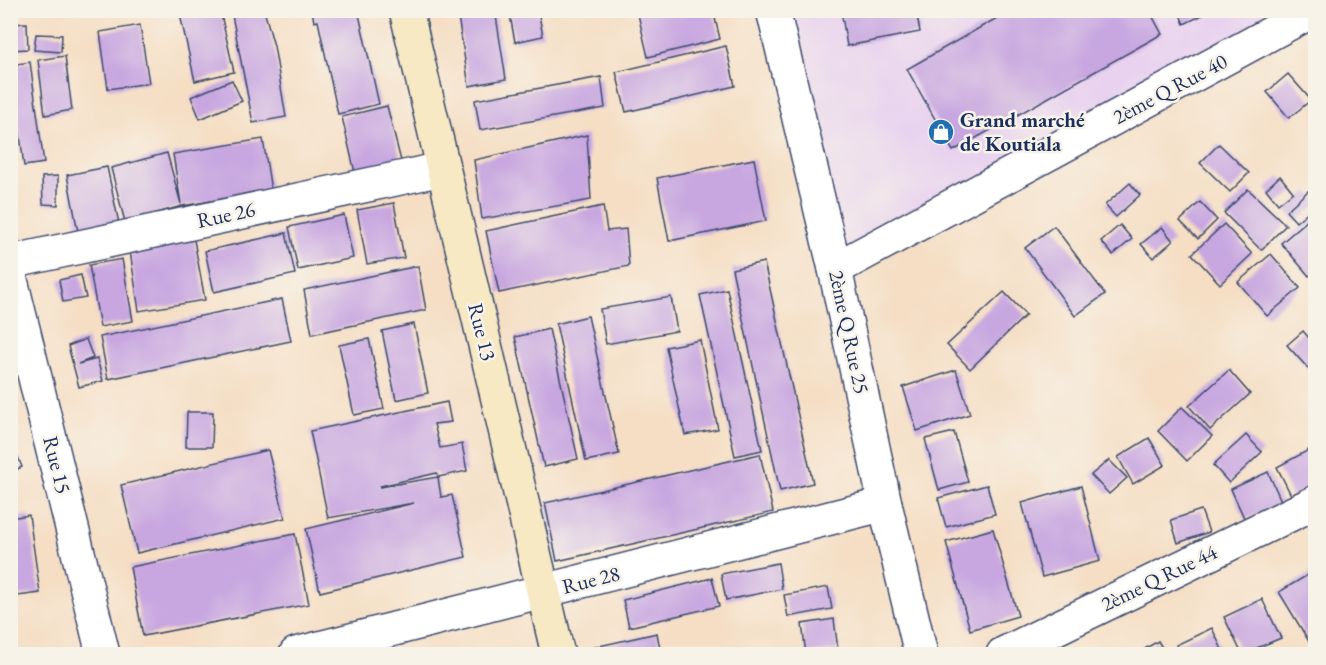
<svg xmlns="http://www.w3.org/2000/svg" width="1326" height="665" viewBox="0 0 1326 665" font-family="'EB Garamond',serif">
  <style>
    .built { fill: #e8d2ef }
    .building { fill: #c8a7e0; fill-rule: evenodd }
    .lines { fill: none; stroke-linecap: round; stroke-linejoin: round }
    .street-casing { stroke: #3c496d; stroke-width: 36 }
    .secondary-casing { stroke: #3c496d; stroke-width: 36 }
    .street { stroke: #fff; stroke-width: 33 }
    .secondary { stroke: #f6e9c3; stroke-width: 33 }
    .labels { text-anchor: middle; stroke-width: 5; stroke-linejoin: round; paint-order: stroke }
    .street-label { font-size: 21px; fill: #1b2f5e; stroke: #f7f3e8 }
    .poi-label { font-size: 21px; font-weight: bold; fill: #1b2f5e; stroke: #f7f3e8; text-anchor: start }
  </style>
  <rect width="100%" height="100%" fill="#f7f3e8"/>
  <filter id="ink" filterUnits="userSpaceOnUse"><feTurbulence type="fractalNoise" baseFrequency=".0167" numOctaves="2"/><feDisplacementMap in="SourceGraphic" scale="12" xChannelSelector="R" yChannelSelector="G"/><feConvolveMatrix kernelMatrix="1 2 1 2 8 2 1 2 1" color-interpolation-filters="sRGB"/></filter>
  <filter id="wash" filterUnits="userSpaceOnUse"><feTurbulence type="fractalNoise" baseFrequency=".008" numOctaves="4" result="noise"/><feDisplacementMap in="SourceGraphic" scale="24" xChannelSelector="R" yChannelSelector="G"/><feGaussianBlur stdDeviation="1.35" result="paint"/><feColorMatrix in="noise" values="0 0 0 0 0 0 0 0 0 0 0 0 0 0 0 0 0 1.4 0 .05"/><feComposite in="paint" operator="in"/></filter>
  <g filter="url(#wash)">
    <rect width="100%" height="100%" fill="#f5dec4"/>
    <polygon class="built" points="792,10 1290,11 841,253"/>
    <g id="blocks">
      <g class="building">
        <polygon points="179,10 220,10 234,72 195,81"/>
        <polygon points="231,10 264,10 274,46 286,117 253,123"/>
        <polygon points="312,10 358,10 379,104 338,114 318,21 314,22"/>
        <polygon points="457,10 495,10 506,79 469,86"/>
        <polygon points="509,10 538,10 543,36 515,42"/>
        <polygon points="637,10 713,10 720,39 648,57"/>
        <polygon points="841,10 916,10 920,32 847,46"/>
        <polygon points="1011,10 1149,10 1162,34 953,151 907,69"/>
        <polygon points="1178,10 1213,10 1184,24"/>
        <polygon points="27,23 28,49 10,50 10,24"/>
        <polygon points="140,25 149,83 108,89 100,32"/>
        <polygon points="36,34 62,35 61,52 34,50"/>
        <polygon points="726,46 735,86 626,112 616,72"/>
        <polygon points="65,56 72,110 45,115 38,60"/>
        <polygon points="30,62 44,163 24,166 11,65"/>
        <polygon points="1288,74 1311,100 1289,118 1267,92"/>
        <polygon points="601,77 605,108 480,130 475,100"/>
        <polygon points="232,80 242,101 200,119 191,97"/>
        <polygon points="387,106 402,165 356,177 342,117"/>
        <polygon points="587,135 591,200 482,219 474,160"/>
        <polygon points="263,139 271,191 182,206 125,222 111,168 167,153 181,204 173,154"/>
        <polygon points="1219,144 1249,173 1230,192 1200,163"/>
        <polygon points="754,159 766,221 669,241 657,178"/>
        <polygon points="107,167 120,228 79,237 67,175"/>
        <polygon points="58,176 58,205 43,204 42,177"/>
        <polygon points="1280,176 1293,192 1278,204 1266,189"/>
        <polygon points="1130,183 1140,195 1116,217 1105,205"/>
        <polygon points="1248,189 1286,225 1261,250 1224,213"/>
        <polygon points="1308,191 1316,199 1316,205 1296,222 1286,211"/>
        <polygon points="1200,202 1217,220 1198,239 1180,221"/>
        <polygon points="394,203 404,258 367,264 357,210"/>
        <polygon points="603,206 607,231 626,229 629,266 499,293 486,231"/>
        <polygon points="1316,213 1316,271 1309,276 1281,243"/>
        <polygon points="344,215 353,258 298,270 289,227"/>
        <polygon points="1224,224 1252,254 1220,284 1192,254"/>
        <polygon points="1120,225 1132,239 1113,255 1101,241"/>
        <polygon points="1054,226 1105,294 1075,316 1025,248"/>
        <polygon points="1162,227 1173,241 1153,258 1141,244"/>
        <polygon points="286,233 295,274 214,292 205,251"/>
        <polygon points="194,240 205,300 139,311 130,251"/>
        <polygon points="1271,254 1300,288 1267,316 1238,282"/>
        <polygon points="122,259 133,321 100,327 89,265"/>
        <polygon points="764,262 813,483 780,491 732,269"/>
        <polygon points="418,266 426,310 312,334 304,290"/>
        <polygon points="81,275 86,298 63,302 59,280"/>
        <polygon points="727,289 762,450 735,456 700,295"/>
        <polygon points="1004,292 1026,315 970,369 947,345"/>
        <polygon points="671,297 677,331 606,344 600,309"/>
        <polygon points="282,299 291,341 108,379 100,337"/>
        <polygon points="588,316 619,454 586,461 556,324"/>
        <polygon points="414,324 428,393 396,400 382,331"/>
        <polygon points="549,329 578,459 544,467 515,337"/>
        <polygon points="1303,331 1316,346 1316,372 1313,374 1287,345"/>
        <polygon points="86,339 93,358 78,364 97,359 103,381 79,387 68,346"/>
        <polygon points="369,339 384,409 354,415 339,345"/>
        <polygon points="700,340 718,429 685,435 666,347"/>
        <polygon points="956,370 970,414 917,431 903,387"/>
        <polygon points="1229,370 1250,394 1210,430 1189,406"/>
        <path d="M 447,402 L 451,422 L 434,424 L 440,448 L 462,444 L 467,471 L 438,477 L 441,497 L 452,495 L 466,557 L 320,592 L 306,529 L 414,503 L 328,518 L 310,431 ZM 437,473 L 438,477 L 380,487 L 380,486 Z"/>
        <polygon points="1182,407 1212,436 1187,461 1158,431"/>
        <polygon points="187,412 213,412 212,447 186,447"/>
        <polygon points="954,432 968,482 939,490 925,439"/>
        <polygon points="1246,435 1262,452 1229,483 1213,465"/>
        <polygon points="10,437 22,467 10,472"/>
        <polygon points="1149,438 1165,465 1133,484 1118,457"/>
        <polygon points="1316,446 1316,485 1292,497 1277,467"/>
        <polygon points="268,450 285,518 137,553 121,485"/>
        <polygon points="760,454 773,512 557,561 545,503"/>
        <polygon points="1109,460 1127,478 1109,494 1091,475"/>
        <polygon points="1268,472 1282,503 1245,520 1231,489"/>
        <polygon points="987,485 995,514 946,527 938,498"/>
        <polygon points="1081,486 1100,561 1042,577 1022,503"/>
        <polygon points="1201,510 1209,532 1178,543 1171,520"/>
        <polygon points="29,515 40,593 10,597 10,518"/>
        <polygon points="993,529 1018,616 970,630 946,542"/>
        <polygon points="295,534 309,604 143,636 130,567"/>
        <polygon points="778,563 782,589 726,600 721,574"/>
        <polygon points="1316,570 1316,653 1279,592"/>
        <polygon points="712,578 719,606 629,627 623,600"/>
        <polygon points="828,587 832,609 788,617 784,595"/>
        <polygon points="1262,599 1281,638 1242,654 1224,617"/>
        <polygon points="834,619 838,650 806,654 802,624"/>
        <polygon points="1212,628 1224,654 1180,654 1176,645"/>
        <polygon points="657,633 661,654 587,654 586,649"/>
        <polygon points="1158,641 1166,654 1136,654"/>
      </g>
    </g>
  </g>
  <g filter="url(#ink)">
    <use href="#blocks" fill-opacity="0" stroke="#3c496d" stroke-width="1.5"/>
    <g class="lines">
      <g class="street-casing">
        <g id="street">
          <polyline points="773,10 835,269 885,504 921,654"/>
          <polyline points="10,262 442,169"/>
          <polyline points="835,269 1314,10"/>
          <polyline points="10,276 103,654"/>
          <polyline points="296,654 885,504"/>
          <polyline points="1003,654 1316,502"/>
        </g>
      </g>
      <g class="secondary-casing">
        <polyline id="secondary" points="406,10 558,654"/>
      </g>
      <use href="#street" class="street"/>
      <use href="#secondary" class="secondary"/>
    </g>
  </g>
  <defs>
    <g id="shop-disc" transform="scale(1.35)"><circle r="9.5" fill="#1f6fb2" stroke="#f7f3e8"/><path d="M-5-2.5h2.3a2.7 3.5 0 0 1 5.4 0H5L5.5 6h-11ZM-1.5-2.5h3a1.5 2.3 0 0 0-3 0Z" fill="#fff"/></g>
  </defs>
  <g fill-rule="evenodd">
    <use href="#shop-disc" x="941" y="132"/>
  </g>
  <g class="labels">
    <g class="street-label">
      <text transform="translate(1170 89) rotate(-28)" y="7">2ème Q Rue 40</text>
      <text transform="translate(226 215) rotate(-12)" y="7">Rue 26</text>
      <text transform="translate(482 332) rotate(76)" y="7">Rue 13</text>
      <text transform="translate(849 332) rotate(78)" y="7">2ème Q Rue 25</text>
      <text transform="translate(57 465) rotate(76)" y="7">Rue 15</text>
      <text transform="translate(1159 578) rotate(-26)" y="7">2ème Q Rue 44</text>
      <text transform="translate(591 580) rotate(-14)" y="7">Rue 28</text>
    </g>
    <g class="poi-label">
      <text x="960" y="127">Grand marché<tspan x="960" dy="24">de Koutiala</tspan></text>
    </g>
  </g>
  <rect width="1326" height="665" fill="none" stroke="#f7f3e8" stroke-width="36"/>
</svg>
